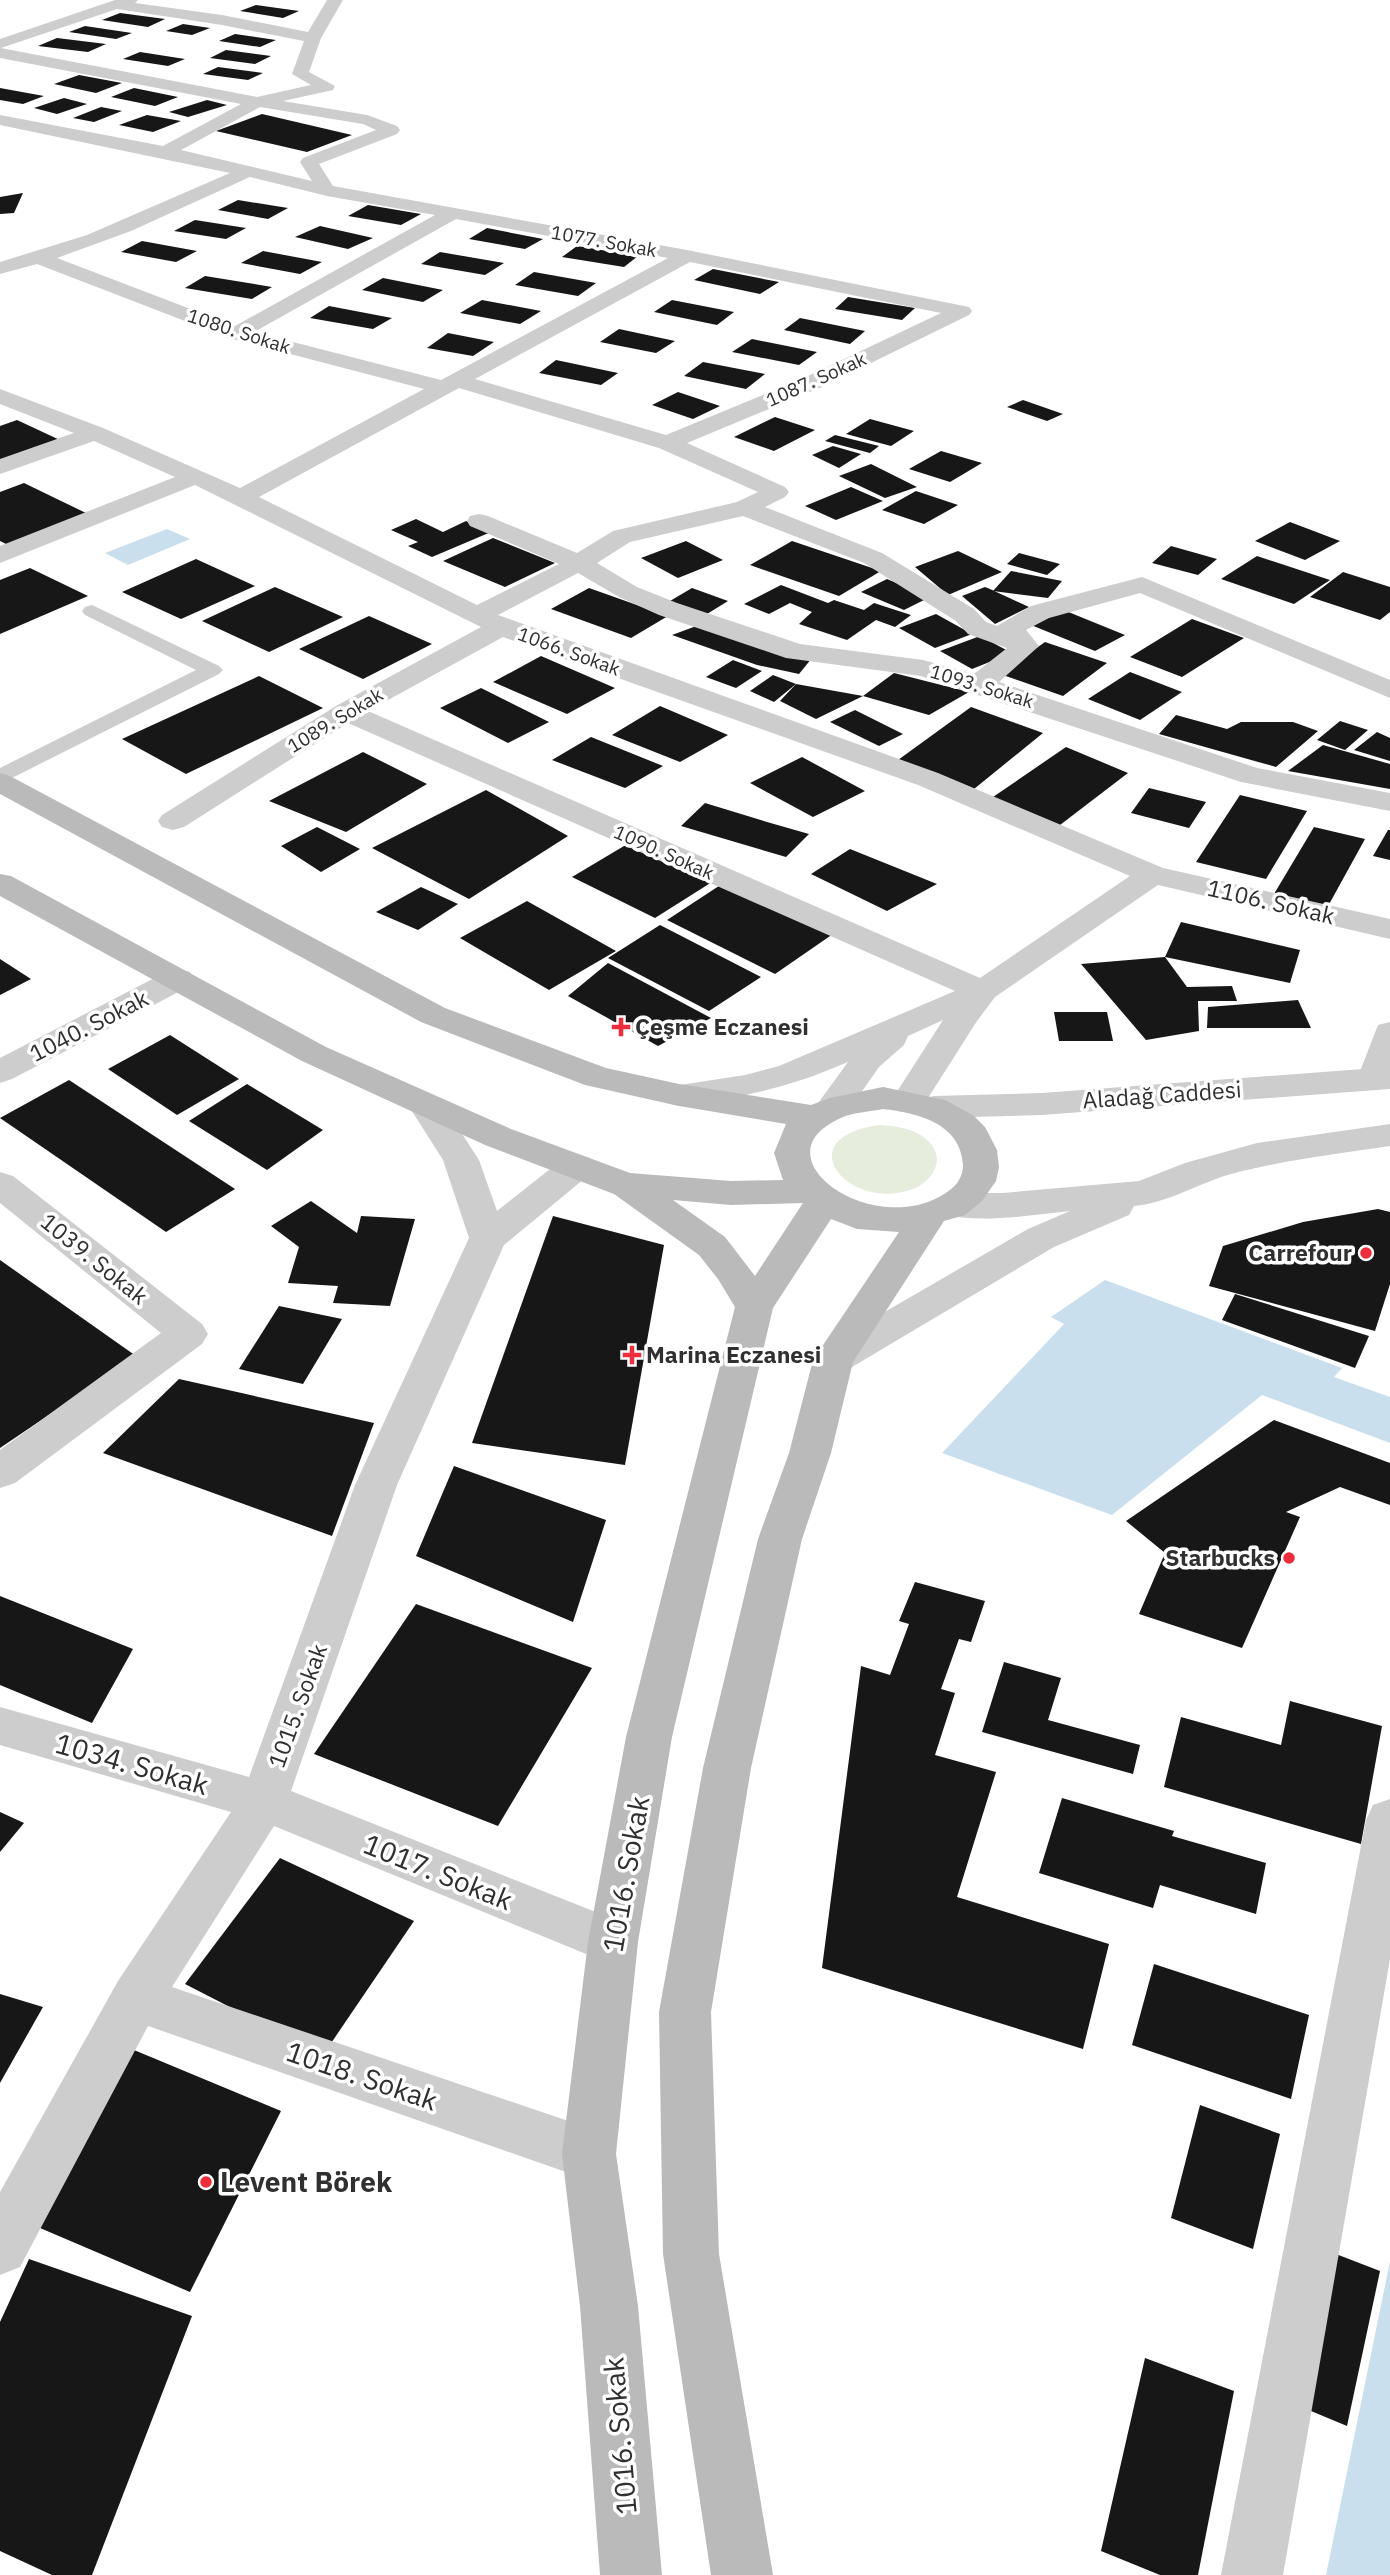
<svg xmlns="http://www.w3.org/2000/svg" width="1390" height="2575" viewBox="0 0 1390 2575" font-family="'IBM Plex Sans',sans-serif">
  <style>
    .green { fill: #e6eddd }
    .water { fill: #c9dfee }
    .building { fill: #171717 }
    .lines { fill: none; stroke-linecap: round; stroke-linejoin: round }
    .service { fill: #cdcdcd; fill-rule: evenodd }
    .pedestrian { fill: #cdcdcd; fill-rule: evenodd }
    .minor { fill: #cdcdcd; fill-rule: evenodd }
    .tertiary { fill: #cdcdcd; fill-rule: evenodd }
    .secondary { fill: #bababa; fill-rule: evenodd }
    .poi-dot { fill: #ec2d3b; stroke: #fff; stroke-width: 2.5 }
    .labels { text-anchor: middle; stroke-width: 7; stroke-linejoin: round; paint-order: stroke }
    .far-street-label { font-size: 19px; fill: #303030; stroke: #fff }
    .street-label { font-size: 23px; fill: #303030; stroke: #fff }
    .poi-label { font-size: 23px; font-weight: bold; fill: #303030; stroke: #fff; text-anchor: start }
    .near-street-label { font-size: 28px; fill: #303030; stroke: #fff }
    .near-poi-label { font-size: 28px; font-weight: bold; fill: #303030; stroke: #fff; text-anchor: start }
  </style>
  <rect width="100%" height="100%" fill="#fff"/>
  <path class="green" d="M 880,1125 C 896,1126 913,1128 926,1139 C 947,1156 935,1180 913,1189 C 848,1213 786,1137 880,1125 Z"/>
  <g class="water">
    <polygon points="167,529 190,539 128,565 105,553"/>
    <polygon points="1105,1280 1342,1368 1334,1377 1390,1397 1390,1443 1262,1395 1112,1515 942,1453 1064,1324 1051,1317"/>
    <polygon points="1390,2261 1390,2575 1326,2575"/>
  </g>
  <g class="building">
    <polygon points="256,5 299,11 283,18 240,11"/>
    <polygon points="120,13 165,19 148,27 102,20"/>
    <polygon points="183,24 210,28 192,35 166,31"/>
    <polygon points="85,26 132,33 116,39 69,32"/>
    <polygon points="235,34 276,40 260,47 219,41"/>
    <polygon points="57,38 106,44 88,52 38,46"/>
    <polygon points="226,50 271,56 255,64 210,58"/>
    <polygon points="140,52 185,59 168,66 123,59"/>
    <polygon points="218,67 263,73 248,80 203,74"/>
    <polygon points="79,75 122,83 96,93 54,84"/>
    <polygon points="0,88 44,96 23,104 0,100"/>
    <polygon points="134,88 178,97 155,106 111,97"/>
    <polygon points="64,98 87,104 57,114 34,108"/>
    <polygon points="207,100 227,105 188,117 169,112"/>
    <polygon points="101,107 122,111 94,122 73,118"/>
    <polygon points="262,114 352,135 307,152 216,131"/>
    <polygon points="147,115 181,121 153,132 119,125"/>
    <polygon points="23,193 14,213 0,214 0,197"/>
    <polygon points="238,200 288,208 268,219 218,210"/>
    <polygon points="368,205 421,214 401,225 348,216"/>
    <polygon points="195,220 246,228 226,239 174,231"/>
    <polygon points="320,226 373,238 348,249 295,237"/>
    <polygon points="487,228 543,239 525,249 469,239"/>
    <polygon points="142,241 197,251 176,262 121,252"/>
    <polygon points="577,246 638,256 624,267 562,257"/>
    <polygon points="263,251 322,262 300,274 241,263"/>
    <polygon points="440,252 504,263 485,275 421,264"/>
    <polygon points="713,269 779,282 760,294 694,280"/>
    <polygon points="534,272 596,283 578,296 515,285"/>
    <polygon points="205,276 272,287 252,299 185,288"/>
    <polygon points="383,278 443,290 423,302 362,290"/>
    <polygon points="848,297 915,308 902,320 835,309"/>
    <polygon points="482,300 541,311 520,324 460,313"/>
    <polygon points="672,300 734,312 717,325 654,312"/>
    <polygon points="329,306 392,318 373,329 310,318"/>
    <polygon points="800,318 865,331 850,344 784,330"/>
    <polygon points="619,329 675,341 656,353 600,342"/>
    <polygon points="448,333 494,342 473,356 427,348"/>
    <polygon points="752,339 817,352 799,365 732,352"/>
    <polygon points="556,360 618,373 601,385 539,373"/>
    <polygon points="703,362 765,374 746,389 684,376"/>
    <polygon points="678,392 720,406 693,419 652,405"/>
    <polygon points="1023,400 1063,414 1047,421 1007,407"/>
    <polygon points="775,417 815,430 774,451 734,437"/>
    <polygon points="870,419 914,431 891,446 846,434"/>
    <polygon points="17,420 62,441 0,463 0,426"/>
    <polygon points="835,435 879,446 870,453 825,441"/>
    <polygon points="833,446 861,454 839,468 812,455"/>
    <polygon points="941,451 982,463 950,482 909,469"/>
    <polygon points="871,464 917,487 885,498 839,476"/>
    <polygon points="24,483 88,514 8,545 0,541 0,492"/>
    <polygon points="851,487 883,501 836,520 805,506"/>
    <polygon points="916,491 958,505 924,524 882,510"/>
    <polygon points="416,519 443,532 466,521 491,532 432,557 408,546 418,542 391,530"/>
    <polygon points="1290,522 1340,541 1305,560 1255,541"/>
    <polygon points="493,538 555,563 505,587 443,561"/>
    <polygon points="686,541 723,560 678,578 641,558"/>
    <polygon points="792,541 881,571 839,596 750,565"/>
    <polygon points="1171,546 1217,559 1198,575 1152,563"/>
    <polygon points="958,551 1002,572 948,595 915,567"/>
    <polygon points="1019,553 1060,564 1047,575 1007,564"/>
    <polygon points="1257,556 1330,580 1294,604 1221,579"/>
    <polygon points="196,559 255,586 181,619 122,592"/>
    <polygon points="30,568 88,596 0,634 0,580"/>
    <polygon points="1011,571 1062,581 1048,598 993,591"/>
    <polygon points="1343,572 1390,587 1390,612 1380,620 1310,597"/>
    <polygon points="887,579 930,597 904,610 861,592"/>
    <polygon points="781,585 828,603 834,600 864,610 874,603 911,615 895,627 876,620 847,640 799,624 812,612 790,603 769,614 744,604"/>
    <polygon points="275,587 343,617 269,652 202,621"/>
    <polygon points="985,587 990,589 1029,607 995,624 962,596"/>
    <polygon points="589,588 668,616 631,638 551,609"/>
    <polygon points="692,588 728,601 707,614 670,601"/>
    <polygon points="1061,609 1125,635 1095,651 1031,625"/>
    <polygon points="936,614 972,634 935,648 899,628"/>
    <polygon points="369,616 432,644 363,679 299,649"/>
    <polygon points="1192,619 1244,638 1182,677 1130,657"/>
    <polygon points="699,625 812,658 799,674 757,665 672,635"/>
    <polygon points="980,636 1012,653 972,669 940,651"/>
    <polygon points="1045,642 1107,663 1063,696 1000,674"/>
    <polygon points="541,656 615,688 567,714 493,682"/>
    <polygon points="733,660 762,671 736,688 706,677"/>
    <polygon points="1130,672 1182,692 1140,720 1088,699"/>
    <polygon points="894,673 969,692 929,715 863,696"/>
    <polygon points="773,675 796,684 774,702 750,691"/>
    <polygon points="259,676 323,708 186,774 122,739"/>
    <polygon points="796,684 863,696 816,719 780,701"/>
    <polygon points="481,688 549,722 508,743 440,708"/>
    <polygon points="660,706 728,735 680,762 612,735"/>
    <polygon points="971,707 1043,733 974,789 898,760"/>
    <polygon points="855,710 903,734 879,746 830,722"/>
    <polygon points="1176,715 1227,729 1241,722 1293,722 1318,731 1276,767 1159,734"/>
    <polygon points="1340,721 1368,730 1345,750 1317,740"/>
    <polygon points="1377,732 1390,738 1390,761 1354,750"/>
    <polygon points="591,737 663,766 625,788 552,760"/>
    <polygon points="1323,745 1390,764 1390,789 1288,771"/>
    <polygon points="1066,747 1128,773 1060,825 993,797"/>
    <polygon points="363,752 427,784 346,832 269,801"/>
    <polygon points="802,757 865,791 813,817 750,783"/>
    <polygon points="1149,788 1206,802 1189,828 1131,813"/>
    <polygon points="486,790 568,836 469,899 372,848"/>
    <polygon points="1240,795 1307,811 1266,879 1196,862"/>
    <polygon points="705,803 767,822 809,834 786,857 681,826"/>
    <polygon points="317,827 360,849 321,872 281,846"/>
    <polygon points="1314,827 1365,839 1327,908 1274,894"/>
    <polygon points="1388,830 1390,830 1390,860 1373,856"/>
    <polygon points="629,843 712,882 655,918 572,877"/>
    <polygon points="850,849 937,884 887,911 811,874"/>
    <polygon points="725,882 833,934 775,974 667,920"/>
    <polygon points="421,887 458,904 418,930 376,912"/>
    <polygon points="527,901 616,951 549,990 460,938"/>
    <polygon points="1181,922 1300,950 1290,983 1165,957"/>
    <polygon points="660,925 761,977 709,1011 608,958"/>
    <polygon points="1165,957 1187,987 1232,986 1237,1001 1198,1001 1199,1031 1146,1040 1081,964"/>
    <polygon points="0,959 31,979 0,995"/>
    <polygon points="608,963 711,1018 658,1046 568,996"/>
    <polygon points="1298,1000 1311,1028 1207,1028 1208,1007"/>
    <polygon points="1054,1012 1107,1012 1113,1041 1059,1041"/>
    <polygon points="170,1035 239,1079 177,1115 108,1069"/>
    <polygon points="69,1080 235,1189 166,1232 0,1118"/>
    <polygon points="247,1084 323,1130 267,1170 189,1121"/>
    <polygon points="311,1201 357,1233 361,1216 415,1219 390,1306 333,1303 338,1286 288,1283 299,1247 271,1226"/>
    <polygon points="1378,1209 1390,1212 1390,1284 1375,1331 1209,1286 1223,1246 1303,1222"/>
    <polygon points="553,1216 664,1245 625,1465 472,1443"/>
    <polygon points="0,1260 136,1356 0,1448"/>
    <polygon points="1235,1294 1369,1336 1355,1368 1222,1320"/>
    <polygon points="279,1306 342,1319 303,1384 239,1369"/>
    <polygon points="179,1379 374,1423 332,1536 103,1453"/>
    <polygon points="1274,1420 1390,1463 1390,1505 1340,1487 1286,1512 1300,1517 1242,1648 1139,1614 1165,1553 1126,1521"/>
    <polygon points="454,1466 606,1520 573,1622 416,1556"/>
    <polygon points="915,1582 985,1601 971,1642 959,1639 941,1689 955,1693 935,1755 996,1772 957,1897 1109,1944 1083,2049 822,1968 861,1666 890,1675 909,1624 899,1621"/>
    <polygon points="0,1596 133,1649 92,1723 0,1685"/>
    <polygon points="416,1604 592,1668 498,1826 314,1754"/>
    <polygon points="1004,1662 1061,1678 1048,1720 1140,1745 1133,1774 982,1732"/>
    <polygon points="1290,1701 1382,1726 1361,1844 1164,1787 1181,1717 1281,1745"/>
    <polygon points="1062,1798 1174,1831 1172,1836 1266,1863 1256,1914 1160,1885 1153,1908 1039,1873"/>
    <polygon points="0,1812 24,1823 0,1852"/>
    <polygon points="280,1858 414,1921 323,2055 185,1984"/>
    <polygon points="1154,1964 1309,2015 1291,2099 1132,2045"/>
    <polygon points="0,1994 43,2007 0,2083"/>
    <polygon points="134,2050 281,2111 190,2292 33,2225"/>
    <polygon points="1200,2105 1280,2134 1253,2249 1171,2218"/>
    <polygon points="1323,2249 1380,2271 1347,2426 1287,2401"/>
    <polygon points="29,2259 192,2316 92,2575 52,2575 0,2551 0,2322"/>
    <polygon points="1145,2358 1234,2391 1198,2575 1160,2575 1101,2551"/>
  </g>
  <g class="lines">
    <polygon class="service" points="92,605 219,666 223,670 219,674 0,784 0,768 196,670 85,615 82,611 85,607"/>
    <polygon class="pedestrian" points="1390,1799 1390,1959 1283,2575 1221,2575 1366,1820 1373,1805"/>
    <g class="minor">
      <path d="M 115,0 L 138,0 L 135,3 L 222,15 L 308,32 L 327,0 L 343,0 L 321,38 L 309,72 L 335,86 L 333,90 L 283,101 L 367,115 L 397,126 L 400,130 L 397,134 L 319,164 L 333,186 L 687,250 L 969,307 L 972,311 L 969,315 L 822,387 L 687,443 L 785,487 L 789,492 L 785,497 L 765,507 L 882,553 L 974,609 L 986,622 L 997,626 L 1031,606 L 1142,577 L 1390,680 L 1390,698 L 1140,593 L 1049,618 L 1026,630 L 1039,646 L 999,682 L 1257,768 L 1390,793 L 1390,811 L 1241,782 L 921,676 L 786,658 L 659,615 L 619,597 L 578,573 L 498,615 L 938,773 L 1163,868 L 1390,919 L 1390,939 L 1158,885 L 995,997 L 977,1021 L 921,1109 L 909,1112 L 897,1109 L 891,1101 L 943,1020 L 908,1036 L 904,1045 L 879,1067 L 846,1114 L 834,1117 L 822,1114 L 816,1106 L 848,1062 C 788,1088 744,1097 679,1106 L 667,1103 L 662,1095 L 667,1087 L 745,1075 L 779,1066 L 955,991 L 348,723 L 184,827 L 173,830 L 162,827 L 158,821 L 162,815 L 336,706 L 481,627 L 195,485 L 0,563 L 0,546 L 175,477 L 94,441 L 0,474 L 0,459 L 74,433 L 0,404 L 0,389 L 103,428 L 240,488 L 424,389 L 229,338 L 37,264 L 0,274 L 0,262 L 87,235 L 230,173 L 0,125 L 0,115 L 163,146 L 241,104 L 0,58 L 0,39 ZM 117,9 L 222,25 L 304,41 L 292,74 L 311,85 L 257,97 L 1,48 ZM 260,107 L 363,124 L 376,130 L 303,158 L 300,162 L 312,181 L 181,150 ZM 250,177 L 327,196 L 435,215 L 235,326 L 57,258 L 131,231 ZM 456,219 L 668,258 L 441,380 L 254,332 ZM 690,262 L 941,313 L 806,377 L 666,435 L 475,379 ZM 459,388 L 659,448 L 758,492 L 737,502 L 613,531 L 577,553 L 488,516 L 479,514 L 470,516 L 467,521 L 470,526 L 559,564 L 477,605 L 259,497 ZM 743,516 L 864,563 L 956,621 L 968,634 L 1007,648 L 974,674 L 923,660 L 800,644 L 677,603 L 637,587 L 597,563 L 630,542 ZM 503,637 L 918,785 L 1130,876 L 980,978 L 368,711 Z"/>
      <polygon points="178,969 190,972 194,979 190,986 12,1079 0,1083 0,1058 166,972"/>
      <polygon points="1390,1022 1390,1081 1386,1087 1374,1090 1362,1087 1357,1079 1378,1025"/>
      <polygon points="428,1097 440,1100 479,1160 497,1211 564,1158 577,1154 590,1158 595,1166 590,1174 504,1245 397,1485 291,1791 631,1926 638,1942 631,1958 613,1965 274,1826 172,1987 589,2128 608,2136 616,2154 608,2172 589,2180 148,2026 20,2267 0,2275 0,2192 118,1981 231,1812 0,1745 0,1707 249,1777 355,1485 469,1238 443,1160 410,1108 416,1100"/>
      <polygon points="0,1172 13,1176 202,1324 208,1334 202,1344 15,1483 0,1488 0,1450 161,1333 0,1203"/>
    </g>
    <g class="tertiary">
      <polygon points="1390,1067 1390,1089 1042,1115 934,1118 922,1115 916,1107 922,1099 934,1096 1042,1093"/>
      <path d="M 1390,1124 L 1390,1146 C 1337,1154 1283,1160 1231,1174 C 1199,1183 1168,1203 1134,1206 L 1129,1215 L 1054,1247 L 847,1370 L 833,1374 L 819,1370 L 813,1360 L 819,1350 L 1028,1229 L 1070,1211 C 1029,1215 981,1224 941,1214 L 936,1205 L 941,1196 L 954,1193 L 1003,1193 L 1139,1181 L 1185,1163 L 1257,1143 Z"/>
    </g>
    <path class="secondary" d="M 0,773 L 10,776 L 445,1008 L 606,1068 L 679,1084 L 811,1105 L 830,1098 L 883,1087 L 945,1100 L 974,1116 L 985,1127 L 997,1150 L 999,1167 L 996,1181 L 982,1201 L 965,1215 L 944,1221 L 853,1362 L 831,1453 L 802,1539 L 751,1768 L 711,2012 L 719,2254 L 773,2575 L 711,2575 L 663,2254 L 659,2012 L 703,1768 L 758,1539 L 789,1453 L 813,1360 L 899,1232 L 857,1229 L 831,1219 L 773,1308 L 672,1737 L 638,1942 L 616,2154 L 638,2306 L 662,2575 L 600,2575 L 580,2306 L 562,2154 L 588,1942 L 626,1737 L 735,1307 L 718,1279 L 699,1255 L 614,1194 L 485,1145 L 302,1061 L 0,896 L 0,874 L 11,876 L 326,1047 L 511,1129 L 630,1173 L 731,1181 L 783,1180 L 774,1153 L 786,1124 L 679,1106 L 585,1085 L 421,1022 L 0,794 ZM 883,1109 C 917,1113 961,1123 963,1165 C 963,1181 952,1190 939,1197 C 866,1236 756,1155 841,1118 C 853,1112 870,1112 883,1109 ZM 673,1200 L 731,1205 L 803,1203 L 755,1276 L 725,1237 Z"/>
  </g>
  <g class="poi-dot">
    <path d="M617.5 1016.5h7v7h7v7h-7v7h-7v-7h-7v-7h7z"/>
    <circle cx="1366" cy="1253" r="7"/>
    <path d="M628.5 1344.5h7v7h7v7h-7v7h-7v-7h-7v-7h7z"/>
    <circle cx="1289" cy="1558" r="7"/>
    <circle cx="206" cy="2182" r="7"/>
  </g>
  <g class="labels">
    <g class="far-street-label">
      <text transform="translate(604 241) rotate(10)" y="7">1077. Sokak</text>
      <text transform="translate(239 331) rotate(18)" y="7">1080. Sokak</text>
      <text transform="translate(816 379) rotate(-24)" y="7">1087. Sokak</text>
      <text transform="translate(569 651) rotate(20)" y="7">1066. Sokak</text>
      <text transform="translate(982 686) rotate(17)" y="7">1093. Sokak</text>
      <text transform="translate(335 720) rotate(-31)" y="7">1089. Sokak</text>
      <text transform="translate(664 852) rotate(24)" y="7">1090. Sokak</text>
    </g>
    <g class="street-label">
      <text transform="translate(1271 902) rotate(13)" y="8">1106. Sokak</text>
      <text transform="translate(89 1026) rotate(-27)" y="8">1040. Sokak</text>
      <text transform="translate(1162 1095) rotate(-4)" y="8">Aladağ Caddesi</text>
      <text transform="translate(94 1259) rotate(39)" y="8">1039. Sokak</text>
      <text transform="translate(298 1706) rotate(-70)" y="8">1015. Sokak</text>
    </g>
    <g class="poi-label">
      <text x="635" y="1035">Çeşme Eczanesi</text>
      <text x="1352" y="1261" text-anchor="end">Carrefour</text>
      <text x="646" y="1363">Marina Eczanesi</text>
      <text x="1275" y="1566" text-anchor="end">Starbucks</text>
    </g>
    <g class="near-street-label">
      <text transform="translate(132 1764) rotate(16)" y="10">1034. Sokak</text>
      <text transform="translate(438 1872) rotate(22)" y="10">1017. Sokak</text>
      <text transform="translate(626 1874) rotate(-80)" y="10">1016. Sokak</text>
      <text transform="translate(362 2076) rotate(19)" y="10">1018. Sokak</text>
      <text transform="translate(620 2436) rotate(-95)" y="10">1016. Sokak</text>
    </g>
    <g class="near-poi-label">
      <text x="220" y="2192">Levent Börek</text>
    </g>
  </g>
</svg>
